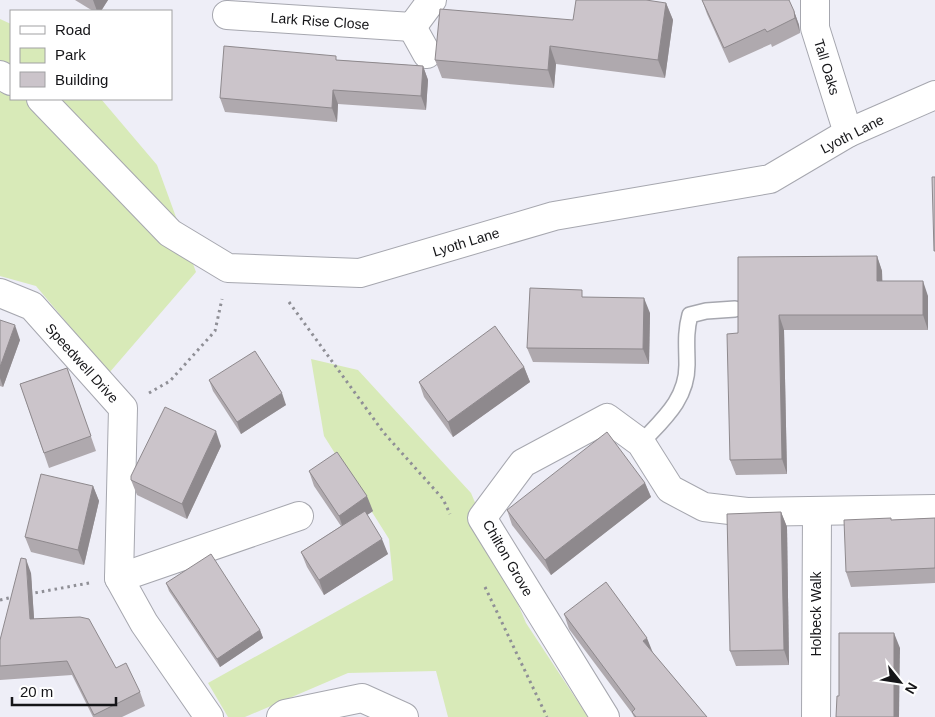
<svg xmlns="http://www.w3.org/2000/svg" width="935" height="717" viewBox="0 0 935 717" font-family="Arial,sans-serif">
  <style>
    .green { fill: #d8eab8 }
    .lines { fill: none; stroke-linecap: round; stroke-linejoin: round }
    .lane-casing { stroke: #a6a7af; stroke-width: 18 }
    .street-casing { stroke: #a6a7af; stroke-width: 30 }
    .secondary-casing { stroke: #a6a7af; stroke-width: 30 }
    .path { stroke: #8f8f96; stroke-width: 3; stroke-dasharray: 2.5 4; stroke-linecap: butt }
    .lane { stroke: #fff; stroke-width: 15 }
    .street { stroke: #fff; stroke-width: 28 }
    .secondary { stroke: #fff; stroke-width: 28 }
    .wall { fill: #afa9ae }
    .shaded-wall { fill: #8e898d }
    .building { fill: #cbc4ca; stroke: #8e898d }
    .labels { text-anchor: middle; stroke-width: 4.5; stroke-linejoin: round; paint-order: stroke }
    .street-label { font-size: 14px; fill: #151518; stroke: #fff }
  </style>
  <rect width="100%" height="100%" fill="#eeeef7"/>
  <g class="green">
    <polygon points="0,19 11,24 11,99 101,99 157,165 196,272 109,373 36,286 0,276"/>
    <polygon points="311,359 358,370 471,493 526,623 588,717 448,717 436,671 348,673 245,717 228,717 208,683 393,580 389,539 324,436"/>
  </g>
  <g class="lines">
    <g class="lane-casing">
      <path id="lane" d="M 641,443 C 662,420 687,400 687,365 C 687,347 685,333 690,315 L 706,311 L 735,309"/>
    </g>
    <g class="street-casing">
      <g id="street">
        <polyline points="815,0 815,28 848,133"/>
        <polyline points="227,15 412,27 432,0"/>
        <polyline points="412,27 427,54"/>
        <polyline points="0,293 32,306 123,408 119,578 144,623 209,717"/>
        <polyline points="119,578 299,516"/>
        <polyline points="281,717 285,714 362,698 404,717"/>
        <polyline points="605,717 482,518 523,463 607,418 641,443 670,489 704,507 747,512 935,509"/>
        <polyline points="816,717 817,512"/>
      </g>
    </g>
    <g class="secondary-casing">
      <g id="secondary">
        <polyline points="0,75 11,81"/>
        <polyline points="41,99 170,233 228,268 360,273 554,216 770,179 848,133 935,95"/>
      </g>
    </g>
    <g class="path">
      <polyline points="289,302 384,433 443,499 450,514"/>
      <polyline points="149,393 170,381 215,331 222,299"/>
      <polyline points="485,587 547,717"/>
      <polyline points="29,594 89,583"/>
      <polyline points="0,600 13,597"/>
    </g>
    <use href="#lane" class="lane"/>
    <use href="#street" class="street"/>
    <use href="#secondary" class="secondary"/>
  </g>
  <g class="wall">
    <polygon points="75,0 108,0 101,11 93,11"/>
    <polygon points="702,0 794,11 799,25 800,33 772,47 771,44 729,63 707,14"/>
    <polygon points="666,3 673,20 665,78 556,64 554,88 442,78 435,60"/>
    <polygon points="338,60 423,66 428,80 426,110 338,104 337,122 225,112 220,98"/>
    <polygon points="877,256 882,271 882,281 928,296 928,330 784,330 787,474 736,475 730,460 738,333"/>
    <polygon points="584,297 650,313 649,364 533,362 527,348"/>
    <polygon points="0,320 20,340 3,387 0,386"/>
    <polygon points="524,367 530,382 453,437 424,397 419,382"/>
    <polygon points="67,368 96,451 49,468 20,384"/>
    <polygon points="209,380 286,405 241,434 213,391"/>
    <polygon points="221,446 187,519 137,495 131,480"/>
    <polygon points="309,471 373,511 367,515 388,554 324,595 307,567 301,552 341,526 314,486"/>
    <polygon points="645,483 651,497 551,575 512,525 507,510"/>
    <polygon points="93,486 99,501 84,565 31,552 25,537"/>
    <polygon points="781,512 787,527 789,665 736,666 730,651"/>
    <polygon points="891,518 891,520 935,518 935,583 851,587 846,572"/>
    <polygon points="31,573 34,619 116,668 140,692 145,706 122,717 93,717 72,675 0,680 0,640"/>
    <polygon points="166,583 260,630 263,638 220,667 169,591"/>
    <polygon points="564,614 652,652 707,717 634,717 632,713 569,629"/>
  </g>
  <g class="shaded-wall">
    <polygon points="93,0 108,0 101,11 97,11"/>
    <polygon points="666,3 673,20 665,78 658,60"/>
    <polygon points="794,11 799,25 800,33 795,18"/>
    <polygon points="550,46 556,64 554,88 548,70"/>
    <polygon points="423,66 428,80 426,110 421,96"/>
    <polygon points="333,90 338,104 337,122 332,108"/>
    <polygon points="877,256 882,271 883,296 877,281"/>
    <polygon points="923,281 928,296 928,330 923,315"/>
    <polygon points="644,298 650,313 649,364 643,349"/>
    <polygon points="779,315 784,330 787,474 782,459"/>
    <polygon points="15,325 20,340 3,387 0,378 0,367"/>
    <polygon points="524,367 530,382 453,437 448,422"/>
    <polygon points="282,393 286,405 241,434 237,422"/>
    <polygon points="216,431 221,446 187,519 182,504"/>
    <polygon points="645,483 651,497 551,575 545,560"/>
    <polygon points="93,486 99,501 84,565 78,550"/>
    <polygon points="367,496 373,511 344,531 339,516"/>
    <polygon points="781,512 787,527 789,665 784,650"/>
    <polygon points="382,539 388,554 324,595 319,580"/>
    <polygon points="26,559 31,573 35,633 30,619"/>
    <polygon points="260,630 263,638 220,667 217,659"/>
    <polygon points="894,633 900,648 899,717 894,717"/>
    <polygon points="647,638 653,653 643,641"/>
  </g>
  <g class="building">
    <polygon points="576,0 646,0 666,3 658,60 550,46 548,70 435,60 440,9 573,20"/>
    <polygon points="702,0 789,0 794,11 795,18 767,32 765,29 724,48"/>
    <polygon points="224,46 336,56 336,60 423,66 421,96 333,90 332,108 220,98"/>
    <polygon points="932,177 935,177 935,251 934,251"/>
    <polygon points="877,256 877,281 923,281 923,315 779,315 782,459 730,460 727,334 738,333 738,257"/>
    <polygon points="530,288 582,290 582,297 644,298 643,349 527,348"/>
    <polygon points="0,320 15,325 0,367"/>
    <polygon points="495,326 524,367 448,422 419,382"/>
    <polygon points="255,351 282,393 237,422 209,380"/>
    <polygon points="67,368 91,436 44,453 20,384"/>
    <polygon points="165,407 216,431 182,504 131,480 131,476"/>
    <polygon points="607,432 645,483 545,560 507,510"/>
    <polygon points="337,452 367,496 339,516 309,471"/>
    <polygon points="41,474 93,486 78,550 25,537"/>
    <polygon points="365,511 382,539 319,580 301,552"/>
    <polygon points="781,512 784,650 730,651 727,514"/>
    <polygon points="891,518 891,520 935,518 935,568 846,572 844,520"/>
    <polygon points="211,554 260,630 217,659 166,583"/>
    <polygon points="21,558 26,559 30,619 80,617 89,619 116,668 126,663 140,692 94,715 67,661 0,666 0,640"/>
    <polygon points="606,582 647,638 643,641 707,717 636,717 632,712 635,709 564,614"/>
    <polygon points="839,633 894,633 894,717 836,717 837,696 839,696"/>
  </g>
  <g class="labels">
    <g class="street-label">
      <text transform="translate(320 21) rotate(4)" y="5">Lark Rise Close</text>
      <text transform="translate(827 67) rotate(73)" y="5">Tall Oaks</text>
      <text transform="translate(852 134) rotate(-27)" y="5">Lyoth Lane</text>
      <text transform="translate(466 242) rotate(-17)" y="5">Lyoth Lane</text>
      <text transform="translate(82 363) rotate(48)" y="5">Speedwell Drive</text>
      <text transform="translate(508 558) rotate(60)" y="5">Chilton Grove</text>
      <text transform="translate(816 614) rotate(-90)" y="5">Holbeck Walk</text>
    </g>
  </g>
  <rect x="10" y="10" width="162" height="90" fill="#ffffff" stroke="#a1a1a3"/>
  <rect x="20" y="26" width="25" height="8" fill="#ffffff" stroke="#a1a1a3"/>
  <text x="55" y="35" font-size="15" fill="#151518">Road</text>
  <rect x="20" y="48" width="25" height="15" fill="#d8eab8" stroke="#a1a1a3"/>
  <text x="55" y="60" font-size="15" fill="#151518">Park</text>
  <rect x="20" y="72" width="25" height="15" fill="#cbc4ca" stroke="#a1a1a3"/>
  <text x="55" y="85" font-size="15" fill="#151518">Building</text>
  <g transform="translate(900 682) rotate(120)" stroke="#ffffff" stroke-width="4" paint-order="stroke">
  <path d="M0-4L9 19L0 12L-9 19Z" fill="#151518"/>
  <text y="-8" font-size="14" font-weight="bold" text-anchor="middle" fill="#151518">N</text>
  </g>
  <path d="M12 697v8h104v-8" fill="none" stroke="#151518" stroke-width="2.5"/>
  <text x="20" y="697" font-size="15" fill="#151518" stroke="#ffffff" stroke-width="4" paint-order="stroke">20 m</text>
</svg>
